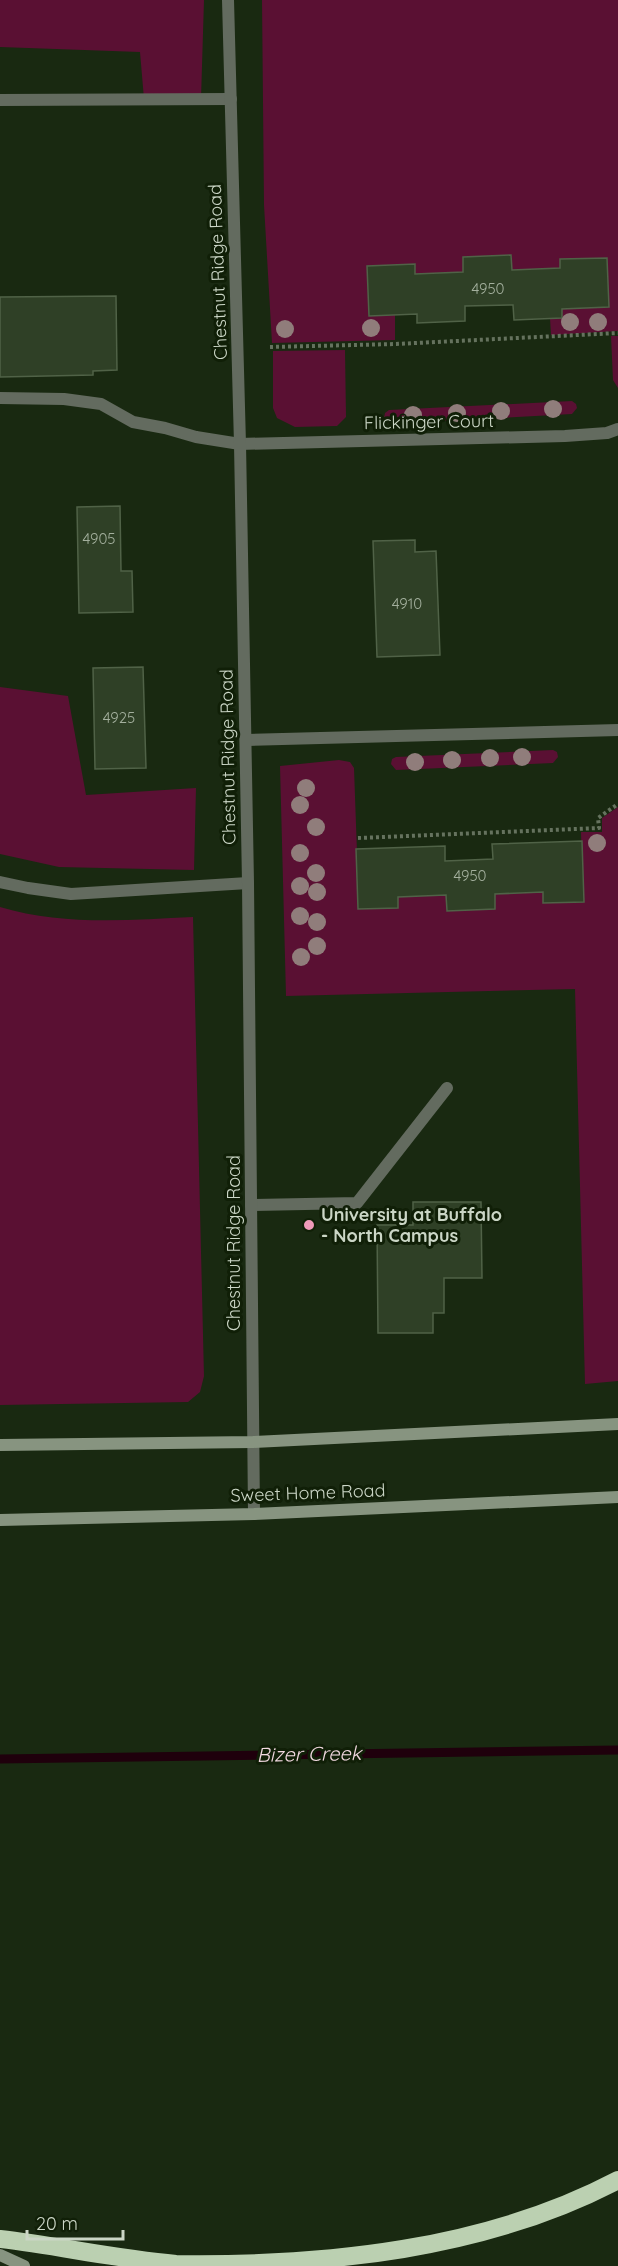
<svg xmlns="http://www.w3.org/2000/svg" width="618" height="2266" viewBox="0 0 618 2266" font-family="Quicksand,sans-serif">
  <style>
    .green { fill: #5a1033 }
    .lines { fill: none; stroke-linecap: round; stroke-linejoin: round }
    .stream { stroke: #1f000c; stroke-width: 9 }
    .building { fill: #2f4026; stroke: #506247; stroke-width: 1.5 }
    .path { stroke: #65725e; stroke-width: 4; stroke-dasharray: 3 3; stroke-linecap: butt }
    .service { stroke: #636b5f; stroke-width: 12 }
    .minor { stroke: #636b5f; stroke-width: 12 }
    .tertiary { stroke: #636b5f; stroke-width: 12 }
    .secondary { stroke: #879480; stroke-width: 12 }
    .motorway { stroke: #bbd0b1; stroke-width: 18 }
    .tree { fill: #907d7b }
    .poi-dot { fill: #ef9ab9; stroke: #101f07; stroke-width: 2 }
    .labels { text-anchor: middle; stroke-width: 6; stroke-linejoin: round; paint-order: stroke }
    .number-label { font-size: 15px; fill: #a4b09e }
    .street-label { font-size: 18px; fill: #cbd6c6; stroke: #101f07 }
    .poi-label { font-size: 18px; font-weight: bold; fill: #cbd6c6; stroke: #101f07; text-anchor: start }
    .water-label { font-size: 20px; font-style: italic; fill: #f1d8e0; stroke: #101f07 }
  </style>
  <rect width="100%" height="100%" fill="#192911"/>
  <g class="green">
    <polygon points="0,0 204,0 201,99 144,99 140,52 0,47"/>
    <polygon points="262,0 618,0 618,331 551,335 550,318 562,318 562,309 609,307 607,258 560,259 560,268 512,270 511,255 463,257 463,272 415,274 415,264 367,267 369,316 395,315 395,340 272,343 264,205"/>
    <polygon points="611,336 618,336 618,388 613,380"/>
    <polygon points="345,350 346,417 337,426 295,427 277,418 273,408 273,351"/>
    <polygon points="572,401 576,404 577,408 572,414 389,424 384,418 385,413 389,410"/>
    <polygon points="0,687 68,696 86,795 196,788 194,870 59,867 0,854"/>
    <polygon points="553,750 557,752 558,757 553,763 396,770 391,764 392,759 396,757"/>
    <polygon points="339,760 350,762 354,768 359,909 398,908 398,897 446,895 447,911 495,894 543,892 543,903 583,902 581,832 602,832 602,818 618,807 618,1381 585,1384 575,989 286,996 280,766"/>
    <path d="M 0,907 C 63,926 128,920 193,917 L 204,1376 L 200,1392 L 188,1402 L 0,1405 Z"/>
  </g>
  <g class="lines">
    <polyline class="stream" points="0,1759 618,1750"/>
  </g>
  <g class="building">
    <polygon points="511,255 512,270 560,268 560,259 607,258 609,307 562,309 562,318 514,320 513,305 465,306 465,321 417,323 417,314 369,316 367,266 415,264 415,274 463,272 463,257"/>
    <polygon points="116,296 117,370 93,371 93,375 0,377 0,297"/>
    <polygon points="120,506 121,571 132,571 133,612 79,613 77,507"/>
    <polygon points="415,540 415,552 436,551 440,655 377,657 373,541"/>
    <polygon points="143,667 146,768 95,769 93,668"/>
    <polygon points="582,841 584,902 543,903 543,892 495,894 495,909 447,911 446,895 398,897 398,908 358,909 356,849 445,846 445,861 493,859 492,844"/>
    <polygon points="413,1202 481,1202 482,1278 444,1278 444,1313 433,1313 433,1333 378,1333 377,1225 413,1225"/>
  </g>
  <g class="lines">
    <g class="path">
      <polyline points="270,347 396,344 618,333"/>
      <polyline points="358,838 599,828 598,818 618,804"/>
    </g>
    <g class="service">
      <polyline points="0,100 231,99"/>
      <polyline points="0,398 64,399 101,404 133,422 165,428 196,437 240,444"/>
      <polyline points="0,882 28,888 71,894 248,883"/>
      <polyline points="251,1205 357,1203 447,1088"/>
    </g>
    <g class="minor">
      <polyline points="240,444 565,436 607,433 618,429"/>
      <polyline points="246,740 618,730"/>
    </g>
    <polyline class="tertiary" points="228,0 240,444 248,883 254,1514"/>
    <g class="secondary">
      <polyline points="0,1445 253,1442 618,1424"/>
      <polyline points="0,1520 254,1514 618,1497"/>
      <polyline points="0,2255 24,2266"/>
    </g>
    <path class="motorway" d="M 0,2239 C 59,2246 117,2259 176,2264 C 325,2266 485,2250 618,2180"/>
  </g>
  <g class="tree">
    <circle cx="570" cy="322" r="9"/>
    <circle cx="598" cy="322" r="9"/>
    <circle cx="371" cy="328" r="9"/>
    <circle cx="285" cy="329" r="9"/>
    <circle cx="553" cy="409" r="9"/>
    <circle cx="501" cy="411" r="9"/>
    <circle cx="457" cy="413" r="9"/>
    <circle cx="413" cy="415" r="9"/>
    <circle cx="522" cy="757" r="9"/>
    <circle cx="490" cy="758" r="9"/>
    <circle cx="452" cy="760" r="9"/>
    <circle cx="415" cy="762" r="9"/>
    <circle cx="306" cy="788" r="9"/>
    <circle cx="300" cy="805" r="9"/>
    <circle cx="316" cy="827" r="9"/>
    <circle cx="597" cy="843" r="9"/>
    <circle cx="300" cy="853" r="9"/>
    <circle cx="316" cy="873" r="9"/>
    <circle cx="300" cy="886" r="9"/>
    <circle cx="317" cy="892" r="9"/>
    <circle cx="300" cy="916" r="9"/>
    <circle cx="317" cy="922" r="9"/>
    <circle cx="317" cy="946" r="9"/>
    <circle cx="301" cy="957" r="9"/>
  </g>
  <circle class="poi-dot" cx="309" cy="1225" r="6"/>
  <g class="labels">
    <g class="number-label">
      <text x="488" y="294">4950</text>
      <text x="99" y="544">4905</text>
      <text x="407" y="609">4910</text>
      <text x="119" y="723">4925</text>
      <text x="470" y="881">4950</text>
    </g>
    <g class="street-label">
      <text transform="translate(218 272) rotate(-92)" y="6">Chestnut Ridge Road</text>
      <text transform="translate(429 422) rotate(-1)" y="6">Flickinger Court</text>
      <text transform="translate(228 757) rotate(-91)" y="6">Chestnut Ridge Road</text>
      <text transform="translate(234 1243) rotate(-90)" y="6">Chestnut Ridge Road</text>
      <text transform="translate(308 1493) rotate(-2)" y="6">Sweet Home Road</text>
    </g>
    <g class="poi-label">
      <text x="321" y="1221">University at Buffalo<tspan x="321" dy="21">- North Campus</tspan></text>
    </g>
    <g class="water-label">
      <text transform="translate(309 1754) rotate(-1)" y="7">Bizer Creek</text>
    </g>
  </g>
  <path d="M27 2230v9h96v-9" fill="none" stroke="#cbd6c6" stroke-width="3"/>
  <text x="36" y="2230" font-size="18" fill="#cbd6c6" stroke="#101f07" stroke-width="4.5" paint-order="stroke">20 m</text>
</svg>
